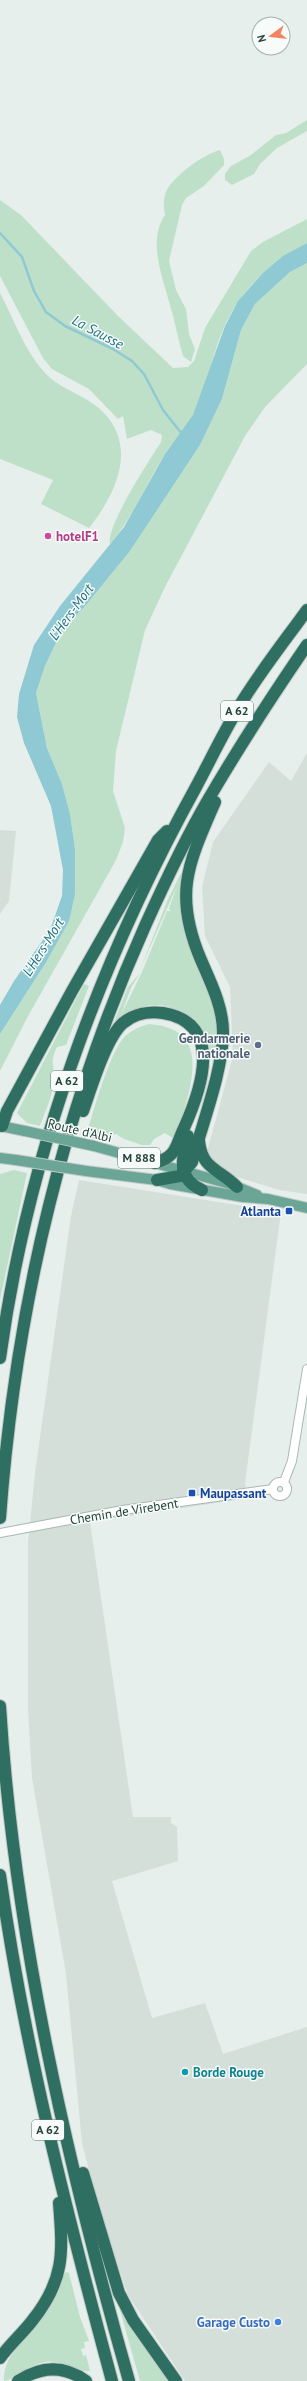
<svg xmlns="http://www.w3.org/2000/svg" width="307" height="2381" viewBox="0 0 307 2381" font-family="'PT Sans',sans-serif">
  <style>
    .built { fill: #d4dfda }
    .green { fill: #bfe0c8 }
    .water { fill: #8ec9d4 }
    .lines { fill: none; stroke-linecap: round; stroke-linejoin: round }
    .stream { stroke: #8ec9d4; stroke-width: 2.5 }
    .tertiary-casing { stroke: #a8b8b2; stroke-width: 10 }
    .primary-casing { stroke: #c2cac8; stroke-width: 12 }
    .motorway-casing { stroke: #c2cac8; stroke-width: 14 }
    .tertiary { stroke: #fff; stroke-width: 8 }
    .primary { stroke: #6aa596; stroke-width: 10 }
    .motorway { stroke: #2f6f62; stroke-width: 12 }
    .primary-bridge-casing { stroke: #c2cac8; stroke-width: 12; stroke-linecap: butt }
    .primary-bridge { stroke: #6aa596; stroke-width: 10 }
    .hotel-dot { fill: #d1479c; stroke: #f7fbf9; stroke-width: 1.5 }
    .service-dot { fill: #5c6f8a; stroke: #f7fbf9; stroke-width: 1.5 }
    .transit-dot { fill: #1a4fb4; stroke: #f7fbf9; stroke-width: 1.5 }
    .culture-dot { fill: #0f9aa8; stroke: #f7fbf9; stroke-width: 1.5 }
    .shop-dot { fill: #3f7fe0; stroke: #f7fbf9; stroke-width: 1.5 }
    .labels { text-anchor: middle; stroke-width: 3; stroke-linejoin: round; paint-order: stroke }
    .shield { fill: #f7fbf9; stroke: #637a73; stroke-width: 1 }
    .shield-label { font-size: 12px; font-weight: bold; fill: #24423a }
    .hotel-label { font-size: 13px; font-weight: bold; fill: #b23c85; stroke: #f7fbf9; text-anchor: start }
    .service-label { font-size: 13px; font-weight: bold; fill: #4e5e75; stroke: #f7fbf9; text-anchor: end }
    .street-label { font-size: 13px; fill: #24423a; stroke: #f7fbf9 }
    .transit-label { font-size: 13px; font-weight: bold; fill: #164399; stroke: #f7fbf9; text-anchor: end }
    .culture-label { font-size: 13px; font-weight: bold; fill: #0d838f; stroke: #f7fbf9; text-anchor: start }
    .shop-label { font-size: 13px; font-weight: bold; fill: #366cbe; stroke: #f7fbf9; text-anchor: end }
    .water-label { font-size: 14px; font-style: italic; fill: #1c6f80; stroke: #f7fbf9 }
  </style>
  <rect width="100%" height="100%" fill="#e6efeb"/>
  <g class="built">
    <polygon points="307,753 307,1194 279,1190 221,1172 204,1163 233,1056 230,987 205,936 202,887 213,842 269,762 291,781"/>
    <polygon points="0,830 16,831 9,901 0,914"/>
    <polygon points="79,1180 281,1212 245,1483 248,1498 90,1522 133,1817 171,1817 171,1823 177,1827 178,1861 112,1881 152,2018 205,2003 223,2054 307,2027 307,2381 185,2381 128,2295 98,2205 82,2143 66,1974 32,1778 28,1710 28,1543 35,1473 71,1216"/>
  </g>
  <g class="green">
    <polygon points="307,120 307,131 277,148 260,164 254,174 232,185 225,180 225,174 231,166 251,155 276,135 286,133"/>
    <path d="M220 150 224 159V165L204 186 186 198 182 205 169 261 176 290 186 309 189 334 195 349 191 362 183 356C178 339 175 322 170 305 163 278 147 241 165 215 163 206 163 196 168 188 177 174 204 154 220 150Z"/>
    <path d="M0 200 21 215 118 316 173 368 188 367 194 361 205 328 251 251 263 242 307 219V243C272 262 242 288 225 325 212 354 207 386 194 414 187 428 174 440 165 454 146 484 133 517 110 544 106 526 149 461 161 442L162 435 151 430 127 439 123 416 118 419 89 389 52 369 43 358 0 276Z"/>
    <polygon points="307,263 307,364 265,407 245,436 165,587 145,630 116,751 113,791 125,828 123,842 116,860 27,1018 0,1071 0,1034 45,964 75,894 75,849 70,814 62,784 47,748 36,693 45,666 62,630 86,605 130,551 200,445 222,399 241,330 255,304 290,272"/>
    <path d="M0 293C15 321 28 361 54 381 69 392 87 397 101 410 139 446 116 494 89 528L41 504 53 480 0 459Z"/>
    <path d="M181 873V901L216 1013 218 1039 212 1062C208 1024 175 994 136 1009 126 1013 120 1022 113 1025L128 987 140 973 131 988 121 1015 142 972 167 911H171L169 909 176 888 140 970 168 899Z"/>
    <path d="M84 984 89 986 66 1045 57 1047C49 1064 55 1066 54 1080 53 1095 45 1112 40 1126L27 1123 17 1113Z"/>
    <path d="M149 1024C217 1029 188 1093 177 1135L173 1138 165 1133 154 1139 150 1145H142L124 1139 116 1134 107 1136 105 1141 86 1136C93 1113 109 1053 125 1036 132 1030 140 1026 149 1024Z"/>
    <polygon points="14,1170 27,1173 0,1300 0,1174"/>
    <path d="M66 2272 69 2273 80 2317 89 2341 84 2342 85 2348 81 2349 83 2356 86 2355 90 2371C79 2373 62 2359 45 2362 30 2364 11 2381 4 2381 2 2352 37 2329 51 2306 56 2297 59 2279 66 2272Z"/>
    <polygon points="118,2303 170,2381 140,2381"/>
  </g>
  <polygon class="water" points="307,243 307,263 290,272 255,304 241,330 222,399 200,445 130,551 86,605 62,630 45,666 36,693 47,748 62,784 70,814 75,849 75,894 69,921 45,964 0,1034 0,1005 14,981 50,930 62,896 63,870 51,806 24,743 17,717 19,694 34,645 60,606 124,527 165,454 193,415 225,326 238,301 263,273 283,256"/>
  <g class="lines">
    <polyline class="stream" points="0,233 22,257 34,291 46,312 65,326 113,349 132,361 144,374 163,410 182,434"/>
    <g class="tertiary-casing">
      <g id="tertiary">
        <circle cx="280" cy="1489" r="7"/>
        <polyline points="284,1482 292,1461 307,1369"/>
        <polyline points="0,1533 123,1510 273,1489"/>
      </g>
    </g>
    <g class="primary-casing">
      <g id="primary">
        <polyline points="0,1126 25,1131"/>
        <polyline points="94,1146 230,1184 257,1195"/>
        <polyline points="0,1158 16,1160"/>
        <polyline points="86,1171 157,1180 170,1184 243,1197 268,1199 307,1208"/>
      </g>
    </g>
    <g class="motorway-casing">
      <g id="motorway">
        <path d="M83 1111C91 1088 106 1038 123 1023 134 1014 149 1011 163 1013 225 1023 201 1090 184 1128 175 1146 178 1156 155 1163"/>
        <polyline points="2,1126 7,1111 72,991 158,840 167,831"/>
        <path d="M188 1136C182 1159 176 1178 202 1190"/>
        <path d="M199 1141C202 1170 220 1169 237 1187"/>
        <path d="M157 1180 180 1176 192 1162C202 1124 223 1071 223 1032 223 1007 211 983 201 960 173 894 188 864 215 802"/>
        <path d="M0 1358C27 1158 99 963 196 787 212 757 227 725 245 697 264 667 286 639 307 610"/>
        <path d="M0 1518C15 1313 61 1114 145 926 164 884 184 841 208 800 239 747 272 696 307 645"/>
        <path d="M0 1706C14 1932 67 2163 129 2381"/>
        <path d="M0 1875C24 2046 67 2214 112 2381"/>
        <polyline points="83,2173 119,2293 133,2320 176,2381"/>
        <path d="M0 2358C9 2345 22 2334 32 2321 65 2280 63 2253 59 2203"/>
        <path d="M18 2381C41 2366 64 2365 86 2381"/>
      </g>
    </g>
    <use href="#tertiary" class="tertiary"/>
    <use href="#primary" class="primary"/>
    <use href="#motorway" class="motorway"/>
    <g class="primary-bridge-casing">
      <g id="primary-bridge">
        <polyline points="25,1131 94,1146"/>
        <polyline points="16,1160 86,1171"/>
      </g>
    </g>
    <use href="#primary-bridge" class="primary-bridge"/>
  </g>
  <circle class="hotel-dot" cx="48" cy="536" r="4"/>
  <circle class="service-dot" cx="258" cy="1045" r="4"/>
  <g class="transit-dot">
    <rect x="285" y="1207" width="8" height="8" rx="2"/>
    <rect x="188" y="1489" width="8" height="8" rx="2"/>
  </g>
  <circle class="culture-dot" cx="185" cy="2072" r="4"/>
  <circle class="shop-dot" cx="278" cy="2322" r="4"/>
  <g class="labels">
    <g class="shield">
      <rect x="221" y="701" width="32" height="20" rx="3"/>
      <rect x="51" y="1071" width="32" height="20" rx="3"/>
      <rect x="118" y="1148" width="42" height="20" rx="3"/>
      <rect x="32" y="2120" width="32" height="20" rx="3"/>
    </g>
    <g class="shield-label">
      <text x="237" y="715">A 62</text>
      <text x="67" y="1085">A 62</text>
      <text x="139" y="1162">M 888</text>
      <text x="48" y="2134">A 62</text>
    </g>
    <g class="hotel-label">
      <text x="56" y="541">hotelF1</text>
    </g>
    <g class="service-label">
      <text x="250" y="1043">Gendarmerie<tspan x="250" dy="15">nationale</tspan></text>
    </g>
    <g class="street-label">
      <text transform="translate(80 1130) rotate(13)" y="5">Route d'Albi</text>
      <text transform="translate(124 1511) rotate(-9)" y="5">Chemin de Virebent</text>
    </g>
    <g class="transit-label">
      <text x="281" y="1216">Atlanta</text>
      <text x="200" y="1498" text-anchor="start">Maupassant</text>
    </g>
    <g class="culture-label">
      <text x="193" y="2077">Borde Rouge</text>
    </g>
    <g class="shop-label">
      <text x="270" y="2327">Garage Custo</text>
    </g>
    <g class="water-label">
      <text transform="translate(98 332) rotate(28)" y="5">La Sausse</text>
      <text transform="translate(71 612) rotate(-54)" y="5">L'Hers-Mort</text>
      <text transform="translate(43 947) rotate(-58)" y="5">L'Hers-Mort</text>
    </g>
  </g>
  <g transform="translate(271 36) rotate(255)"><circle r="19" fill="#f7fbf9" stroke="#a3b1ad"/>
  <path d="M0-3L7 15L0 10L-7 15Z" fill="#f4845f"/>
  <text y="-6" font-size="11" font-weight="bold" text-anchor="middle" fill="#24423a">N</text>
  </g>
</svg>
